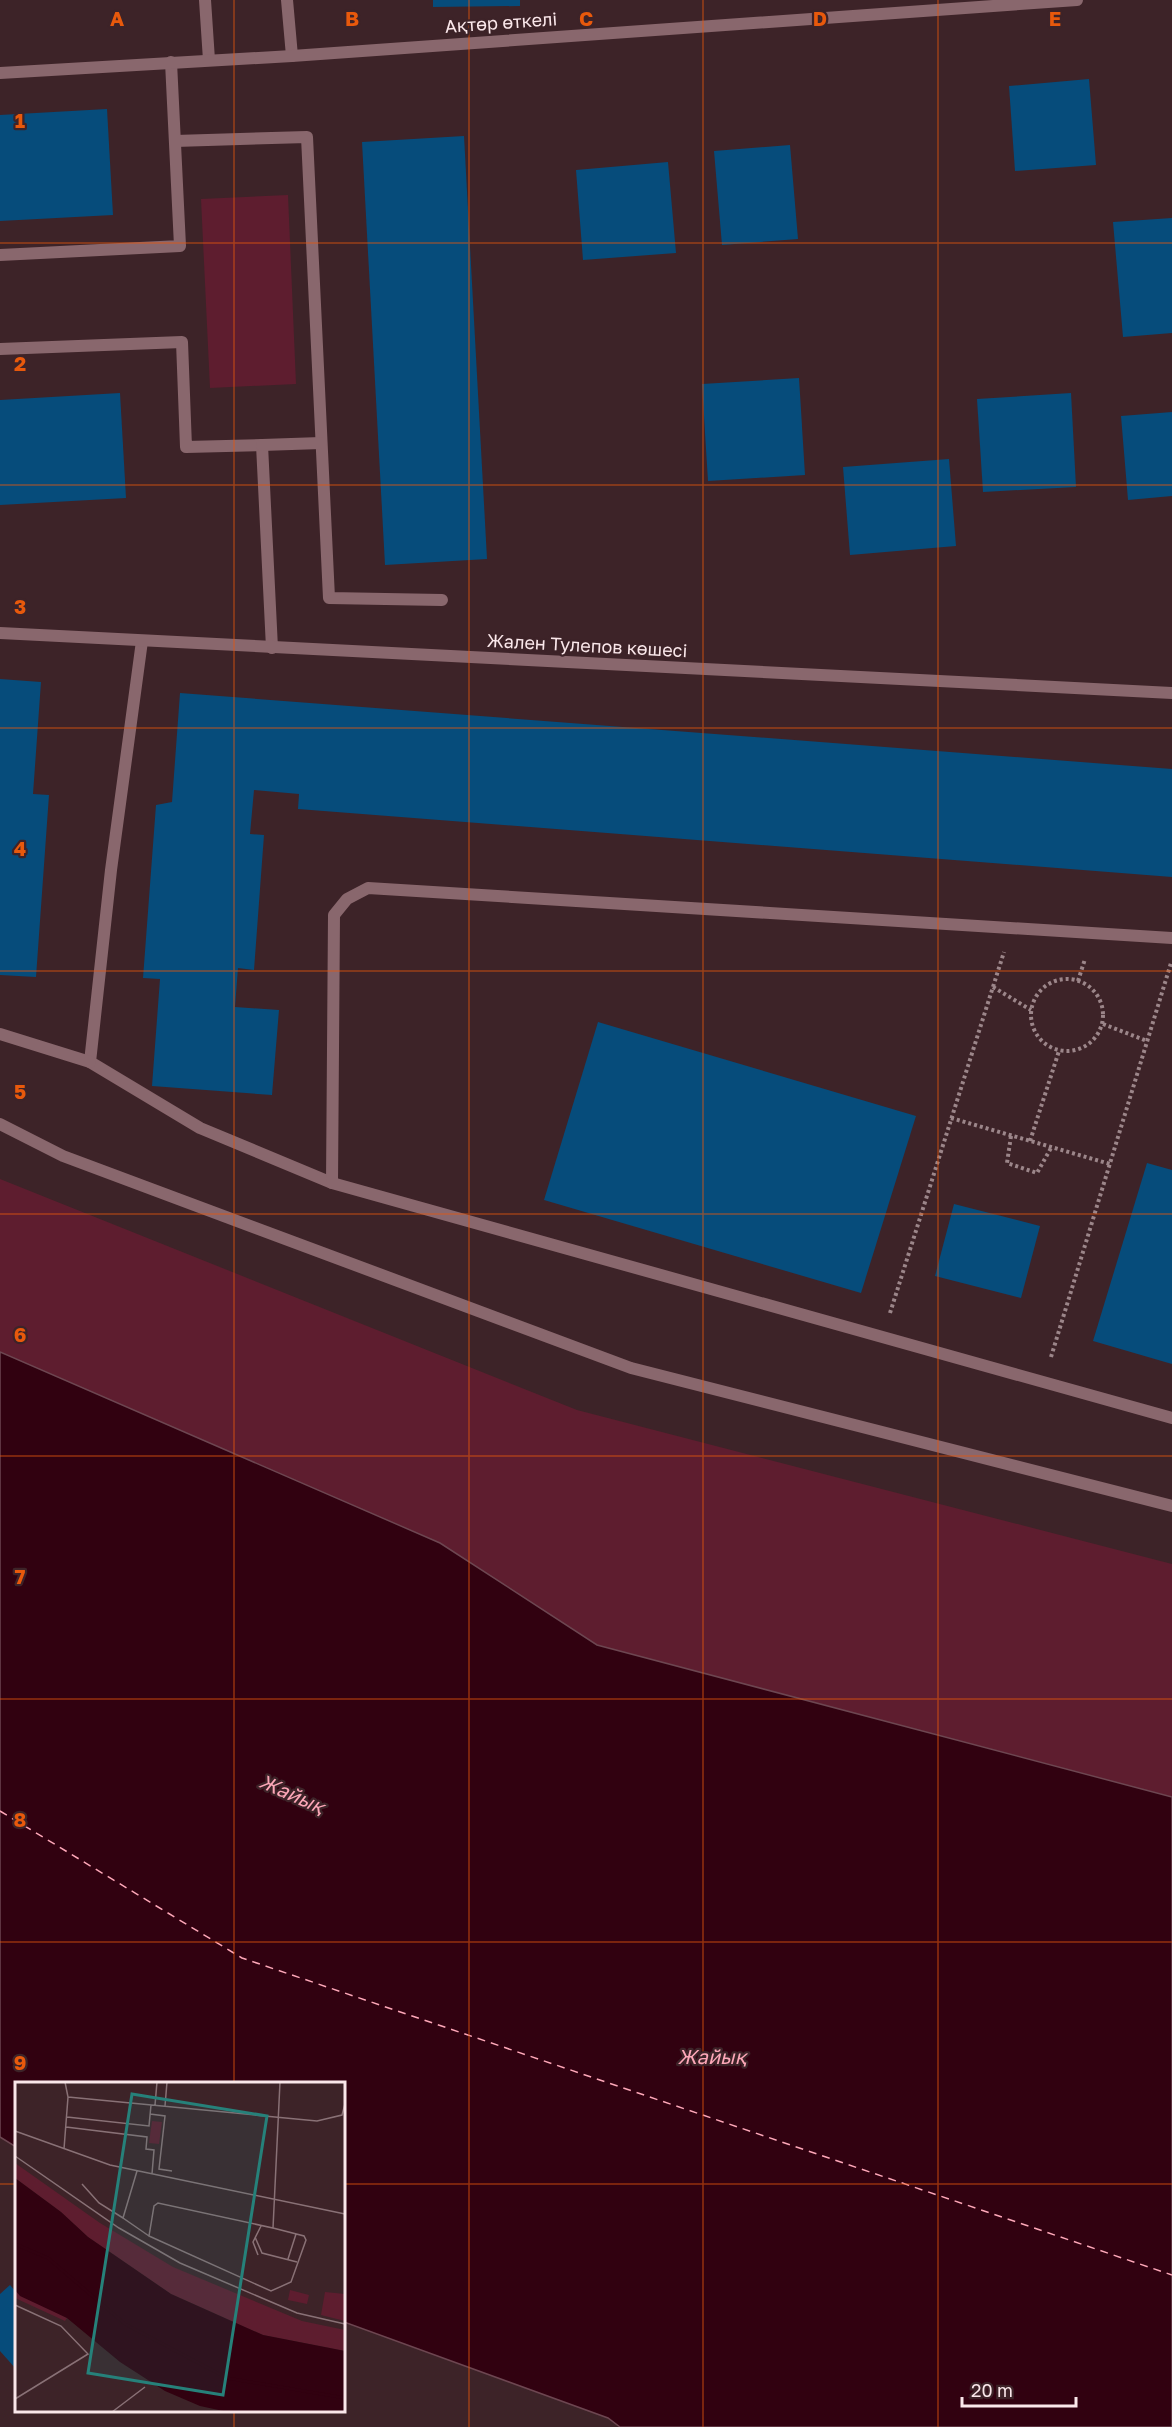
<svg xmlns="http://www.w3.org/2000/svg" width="1172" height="2427" viewBox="0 0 1172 2427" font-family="'Golos Text',sans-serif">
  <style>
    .green { fill: #5e1d2f }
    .water { fill: #310110; stroke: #6d4651; stroke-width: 1.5 }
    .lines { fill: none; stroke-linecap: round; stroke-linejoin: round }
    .ferry { stroke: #fda7b8; stroke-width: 1.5; stroke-dasharray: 8 6; stroke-linecap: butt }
    .building { fill: #064c7b }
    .path { stroke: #9c868a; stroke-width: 4; stroke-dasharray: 3 3; stroke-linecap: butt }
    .lane { stroke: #89676d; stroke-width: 12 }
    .street { stroke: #89676d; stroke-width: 12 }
    .grid { fill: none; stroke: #e8590c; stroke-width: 1.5; stroke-opacity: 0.55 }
    .labels { text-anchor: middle; stroke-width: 4.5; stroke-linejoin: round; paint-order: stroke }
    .street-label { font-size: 18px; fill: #fae7ea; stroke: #3d2328 }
    .water-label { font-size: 20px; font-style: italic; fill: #fda7b8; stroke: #3d2328 }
    .inset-river { fill: none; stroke: #310110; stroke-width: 3 }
    .inset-road { fill: none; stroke: #897176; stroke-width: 1.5 }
    .view { fill: #26817a; fill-opacity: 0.15; stroke: #26817a; stroke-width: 3 }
    .inset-edge { fill: none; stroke: #fae7ea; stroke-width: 3 }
    .grid-label { font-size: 20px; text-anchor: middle; font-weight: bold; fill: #e8590c; stroke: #3d2328; stroke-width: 4.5; stroke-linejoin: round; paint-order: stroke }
  </style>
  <rect width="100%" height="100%" fill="#3d2328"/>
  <g class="green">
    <polygon points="288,195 296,384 210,388 201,199"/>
    <polygon points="0,1179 577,1410 1172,1564 1172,1797 597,1645 440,1543 0,1352"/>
  </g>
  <polygon class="water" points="0,1352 440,1543 597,1645 1172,1797 1172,2427 620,2427 608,2418 344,2322 344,2084 16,2084 16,2147 0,2137"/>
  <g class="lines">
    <polyline class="ferry" points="0,1811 242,1958 1172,2275"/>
  </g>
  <g class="building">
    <polygon points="433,0 520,0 520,6 433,7"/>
    <polygon points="1089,79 1096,165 1015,171 1009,86"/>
    <polygon points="107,109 113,215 0,221 0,115"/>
    <polygon points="464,136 487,559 385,565 362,142"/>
    <polygon points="790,145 798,239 722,245 714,151"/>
    <polygon points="668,162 676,253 583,260 576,170"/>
    <polygon points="1172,218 1172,333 1123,337 1113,222"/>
    <polygon points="799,378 805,475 708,481 702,384"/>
    <polygon points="120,393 126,498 0,505 0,400"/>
    <polygon points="1071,393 1076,487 983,492 977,399"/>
    <polygon points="1172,412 1172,496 1128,500 1121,416"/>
    <polygon points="949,459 956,546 850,555 843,467"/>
    <polygon points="0,679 41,682 33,794 49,795 36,977 0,975"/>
    <polygon points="180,693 1172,769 1172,877 298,809 299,794 254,790 250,834 264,835 254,970 238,968 235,1007 279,1010 272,1095 152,1086 160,979 143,978 156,805 172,802"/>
    <polygon points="598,1022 916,1116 861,1293 544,1200"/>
    <polygon points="1147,1163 1172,1170 1172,1364 1093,1341"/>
    <polygon points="954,1204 1040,1226 1021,1298 935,1276"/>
    <polygon points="10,2285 16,2292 16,2369 0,2351 0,2294"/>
  </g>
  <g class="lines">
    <g class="path">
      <circle cx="1067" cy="1015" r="36"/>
      <polyline points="1078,981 1085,959"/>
      <polyline points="993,987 1031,1010"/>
      <polyline points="1103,1024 1147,1041"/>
      <polyline points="951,1118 1110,1164"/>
      <polyline points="1011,1136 1007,1163 1037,1173 1051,1148"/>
      <polyline points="1030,1141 1059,1051"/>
      <polyline points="890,1313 1004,952"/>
      <polyline points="1051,1357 1171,963"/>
    </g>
    <g class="lane">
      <polyline points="205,0 209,60"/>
      <polyline points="287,0 292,56"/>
      <polyline points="175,141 307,137 329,598 442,600"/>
      <polyline points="0,255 180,246 171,62"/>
      <polyline points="0,349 182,342 186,447 262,445 272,648"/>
      <polyline points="262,445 321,443"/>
      <polyline points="142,641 111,870 90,1062 200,1128 332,1183"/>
      <polyline points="1172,938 368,888 347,899 334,915 332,1183 1172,1418"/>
      <polyline points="0,1034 90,1062"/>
    </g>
    <g class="street">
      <polyline points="0,73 292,56 1077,0"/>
      <polyline points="0,633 1172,693"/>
      <polyline points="0,1124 63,1156 631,1368 1172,1506"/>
    </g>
  </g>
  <path class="grid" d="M234 0V2084M469 0V2427M703 0V2427M938 0V2427M0 243H1172M0 485H1172M0 728H1172M0 971H1172M0 1214H1172M0 1456H1172M0 1699H1172M0 1942H1172M0 2184H16M344 2184H1172M234 2410V2427"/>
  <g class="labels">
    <g class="street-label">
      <text transform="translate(501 23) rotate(-4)" y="6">Ақтөр өткелі</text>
      <text transform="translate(587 646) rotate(3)" y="6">Жален Тулепов көшесі</text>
    </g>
    <g class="water-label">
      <text transform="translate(292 1794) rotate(24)" y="7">Жайық</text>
      <text x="712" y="2064">Жайық</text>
    </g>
  </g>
  <g transform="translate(15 2082)">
    <rect width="330" height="330" fill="#3d2328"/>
    <path d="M137 39 147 40 144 62 134 61ZM0 81 85 141 158 185 287 239 330 248V269L248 253 156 212 73 155 46 130 0 96ZM0 208 52 236 50 239 0 216ZM275 208 294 213 292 222 273 218ZM310 210 330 212V239L306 233Z" fill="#5e1d2f"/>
    <path d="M0 96 46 130 73 155 156 212 248 253 330 269V330H213L185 324 150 309 105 280 52 236 5 214 0 208Z" fill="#310110"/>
    <path class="inset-river" d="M0 162 33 176 110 242 212 296 330 316"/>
    <path class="inset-road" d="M53 15 302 39 327 33 330 22M140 23 142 0M150 24 152 0M135 32 150 34 144 87 157 89M52 35 134 44 136 23M51 45 132 55 131 67 139 68 137 92M0 49 95 83 330 132M49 67 53 15 50 0M0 74 104 146 165 181 282 231 330 242M122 89 108 136 134 154M67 102 84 121 108 136M258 146 289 154 291 158 276 200 256 209 134 154 139 124 143 121 258 146 265 0M240 155 247 171 282 180M243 173 238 160 246 144M273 177 281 152M0 223 46 244 73 272 0 317M97 330 130 305"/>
    <path class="view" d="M117 12 252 34 208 313 73 291Z"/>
    <rect width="330" height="330" class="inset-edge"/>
  </g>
  <g class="grid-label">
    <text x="117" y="26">A</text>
    <text x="352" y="26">B</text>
    <text x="586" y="26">C</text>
    <text x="820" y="26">D</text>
    <text x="1055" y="26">E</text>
    <text x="20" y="128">1</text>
    <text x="20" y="371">2</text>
    <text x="20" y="614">3</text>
    <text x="20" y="856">4</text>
    <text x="20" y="1099">5</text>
    <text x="20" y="1342">6</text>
    <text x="20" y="1584">7</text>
    <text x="20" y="1827">8</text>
    <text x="20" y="2070">9</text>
  </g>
  <path d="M962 2397v9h114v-9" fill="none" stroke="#fae7ea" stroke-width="3"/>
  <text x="971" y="2397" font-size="18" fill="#fae7ea" stroke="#3d2328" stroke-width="4.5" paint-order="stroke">20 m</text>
</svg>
